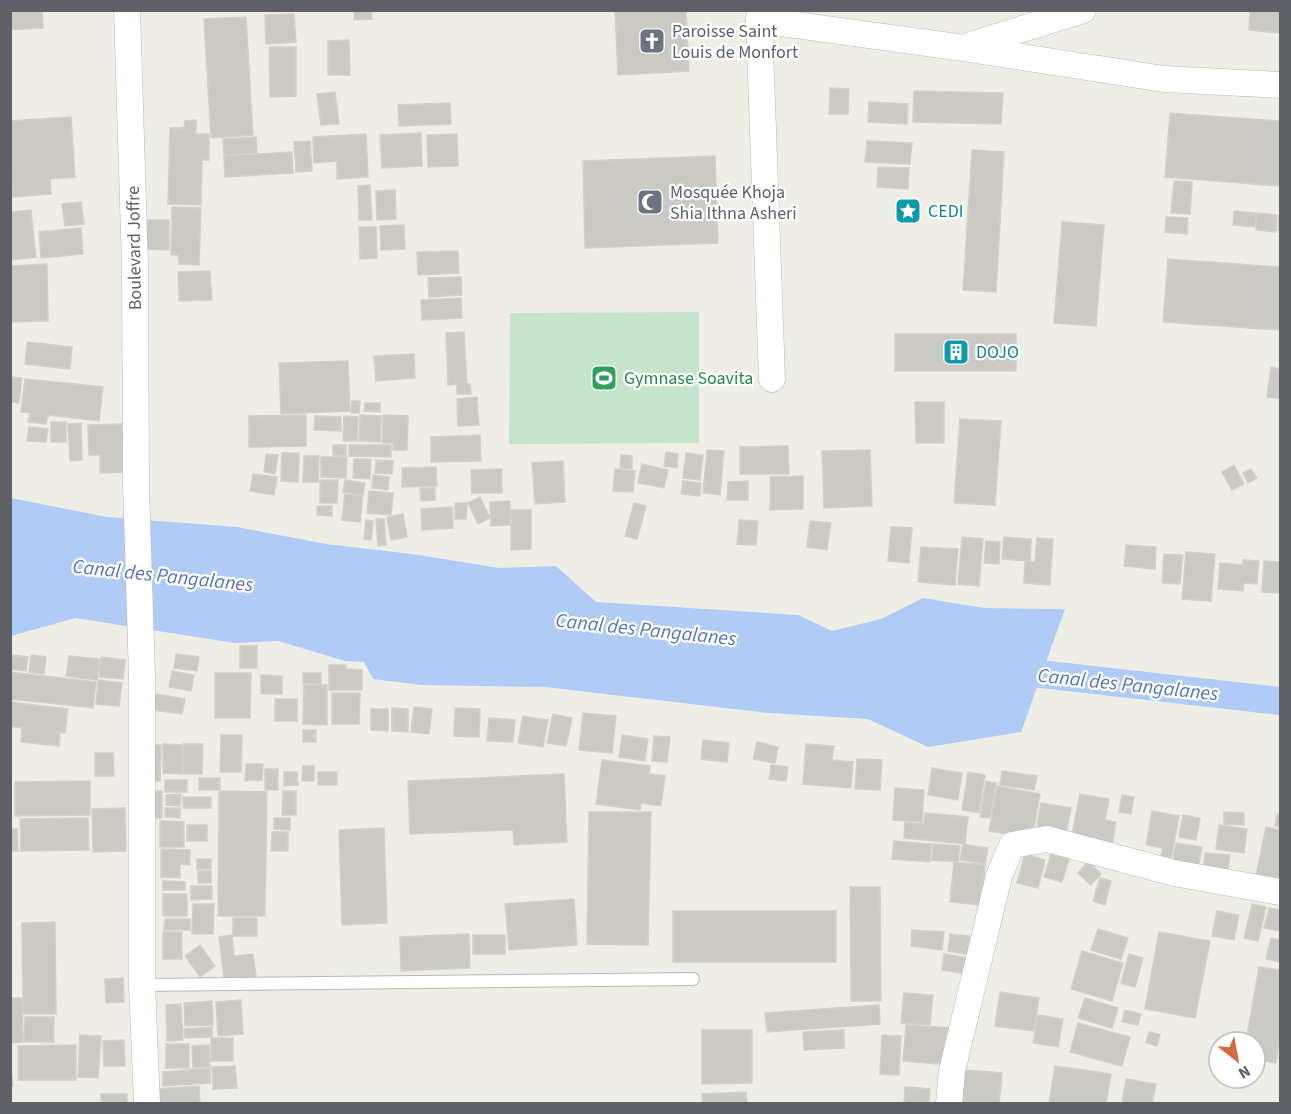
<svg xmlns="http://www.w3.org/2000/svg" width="1291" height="1114" viewBox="0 0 1291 1114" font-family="'Source Sans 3',sans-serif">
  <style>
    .green { fill: #c6e3cc }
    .water { fill: #b0cbf5 }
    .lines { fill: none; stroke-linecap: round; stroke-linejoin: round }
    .canal { stroke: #b0cbf5; stroke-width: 28 }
    .building { fill: #cac9c3; stroke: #d3d1c6; stroke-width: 1.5 }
    .service-casing { stroke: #b7b7bc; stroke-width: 14 }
    .minor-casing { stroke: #b7b7bc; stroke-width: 27 }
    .service { stroke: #fff; stroke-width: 12 }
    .minor { stroke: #fff; stroke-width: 26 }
    .labels { text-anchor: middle; stroke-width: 4.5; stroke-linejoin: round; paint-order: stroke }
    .worship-label { font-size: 18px; fill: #5b616d; stroke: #fff; text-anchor: start }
    .culture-label { font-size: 18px; fill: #0d838f; stroke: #fff; text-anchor: start }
    .street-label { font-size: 18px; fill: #5e6065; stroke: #fff }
    .leisure-label { font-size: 18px; fill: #27864d; stroke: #fff; text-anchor: start }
    .water-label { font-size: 20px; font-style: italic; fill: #5573b6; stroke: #fff }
  </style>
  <rect width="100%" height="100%" fill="#eeeee7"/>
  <polygon class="green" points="699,312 699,443 509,444 510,313"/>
  <polygon class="water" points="11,498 107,517 237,527 326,544 412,554 499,568 556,566 596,602 798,615 832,631 881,619 923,598 984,608 1065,609 1021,732 928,747 868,719 769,713 545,687 422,685 373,679 364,662 345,661 278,641 235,643 75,618 11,636"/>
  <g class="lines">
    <polyline class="canal" points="1005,670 1280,701"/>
  </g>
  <g class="building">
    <polygon points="10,10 42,10 43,28 10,30"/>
    <polygon points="354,10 371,10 372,19 354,20"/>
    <polygon points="615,10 686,10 689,71 618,75"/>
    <polygon points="1250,10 1280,10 1280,33 1249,30"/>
    <polygon points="294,14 296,42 266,44 265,15"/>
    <polygon points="246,17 253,135 211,138 204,19"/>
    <polygon points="349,40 350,75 328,75 328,41"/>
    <polygon points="269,47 296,47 296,96 270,97"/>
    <polygon points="830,88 849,89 848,114 829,114"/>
    <polygon points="914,91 1003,93 1001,124 913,122"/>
    <polygon points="335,92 339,124 321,125 317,94"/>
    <polygon points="869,102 908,104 907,124 868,122"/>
    <polygon points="450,103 451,124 399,126 398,105"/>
    <polygon points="1170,113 1280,121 1280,186 1165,177"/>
    <polygon points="71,117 75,177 50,179 51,194 12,197 10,121"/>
    <polygon points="196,120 196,134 209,134 209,160 202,160 201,205 168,204 170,128 184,128 185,121"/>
    <polygon points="421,133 422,166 382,168 380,135"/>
    <polygon points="366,134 368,177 337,179 337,161 314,163 313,137"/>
    <polygon points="457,134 458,166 428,167 427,135"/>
    <polygon points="256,137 257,153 224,155 223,139"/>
    <polygon points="310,141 312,171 296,172 294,142"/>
    <polygon points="867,141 912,143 910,164 865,162"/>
    <polygon points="972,150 1004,152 996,292 963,290"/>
    <polygon points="292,152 293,173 225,177 224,156"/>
    <polygon points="715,156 718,243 585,248 583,161"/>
    <polygon points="878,167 909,168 908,189 877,187"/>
    <polygon points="1174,181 1192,182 1190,214 1171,213"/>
    <polygon points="370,185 372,220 359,220 358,186"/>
    <polygon points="395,190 396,219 377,220 376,191"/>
    <polygon points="81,202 84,224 65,226 62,204"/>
    <polygon points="172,207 201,208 199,265 179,264 178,255 171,255"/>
    <polygon points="31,210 36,257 10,260 10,212"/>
    <polygon points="1234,211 1256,213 1255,227 1233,225"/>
    <polygon points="1257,213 1277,215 1276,232 1256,230"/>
    <polygon points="1279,216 1280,216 1280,231 1278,230"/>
    <polygon points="1166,217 1188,218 1187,234 1165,232"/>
    <polygon points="140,220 169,220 169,250 139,249"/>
    <polygon points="1062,222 1104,225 1096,326 1054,323"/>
    <polygon points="404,225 405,249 381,250 380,226"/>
    <polygon points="359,227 376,227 377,258 360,259"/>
    <polygon points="81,228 83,254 41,258 39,232"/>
    <polygon points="458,251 459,273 418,275 417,252"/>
    <polygon points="1168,259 1280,267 1280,330 1163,322"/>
    <polygon points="47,264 48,321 10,322 10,266"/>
    <polygon points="210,271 212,300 179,301 178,272"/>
    <polygon points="461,277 462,295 429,297 428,278"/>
    <polygon points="461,298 462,318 422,320 421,300"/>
    <polygon points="464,332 467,384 470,384 471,394 457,394 457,384 448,385 446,333"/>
    <rect x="895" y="334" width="121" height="37"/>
    <polygon points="27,342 72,347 70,369 25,364"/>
    <polygon points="414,354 415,378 376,381 374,356"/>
    <polygon points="348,361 350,411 281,414 279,363"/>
    <polygon points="1271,367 1280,369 1280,399 1267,397"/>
    <polygon points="10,377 22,378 19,403 10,402"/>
    <polygon points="25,379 103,387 99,421 48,415 46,424 28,422 30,413 21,412"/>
    <polygon points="477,397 479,425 458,426 457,399"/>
    <polygon points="352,401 360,401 359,413 351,413"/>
    <polygon points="915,402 944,402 944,443 916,443"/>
    <polygon points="365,403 380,403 380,412 364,411"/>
    <polygon points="306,415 306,446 249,447 249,416"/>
    <polygon points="360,415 381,416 380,442 359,441"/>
    <polygon points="383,415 408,416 407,450 393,450 393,443 382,443"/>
    <polygon points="315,416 341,417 341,431 314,430"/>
    <polygon points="344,416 358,417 357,441 343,441"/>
    <polygon points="960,419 1001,421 995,505 954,503"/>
    <rect x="51" y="422" width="15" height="20"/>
    <polygon points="81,423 82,460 70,461 68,424"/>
    <polygon points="123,424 124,472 100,473 100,455 89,455 88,425"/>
    <polygon points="29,427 48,429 46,442 27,441"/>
    <polygon points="480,435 481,461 431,462 431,437"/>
    <polygon points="333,445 346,445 346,456 333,455"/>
    <polygon points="349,445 391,445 391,457 349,456"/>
    <polygon points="788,446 789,474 740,474 740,447"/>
    <polygon points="707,450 724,451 720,495 703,493"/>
    <polygon points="870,450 872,506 824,508 822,451"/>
    <polygon points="666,452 678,454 677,468 664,466"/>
    <polygon points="282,453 299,453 298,482 281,481"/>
    <polygon points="686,453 703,455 700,480 683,478"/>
    <polygon points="266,454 278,455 275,474 264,472"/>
    <polygon points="621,455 632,456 632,469 620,468"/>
    <polygon points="304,456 319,456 318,482 303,482"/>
    <polygon points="321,457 347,457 346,478 321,477"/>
    <polygon points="354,459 371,459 370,479 353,478"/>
    <polygon points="376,460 393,461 392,474 375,473"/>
    <polygon points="563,461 565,502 535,504 532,463"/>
    <polygon points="642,464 668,470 664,488 638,483"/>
    <polygon points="1234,465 1244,484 1232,490 1222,472"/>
    <polygon points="436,467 437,486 402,487 402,468"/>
    <polygon points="502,469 502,493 472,493 471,470"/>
    <polygon points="615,469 635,471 633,492 613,491"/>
    <polygon points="1251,469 1257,478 1248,483 1243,473"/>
    <polygon points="253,474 277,477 274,495 250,491"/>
    <polygon points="373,475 389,477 388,490 372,488"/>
    <polygon points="803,476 803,509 770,510 770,477"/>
    <polygon points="320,480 338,480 337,503 320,503"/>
    <polygon points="345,480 365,483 363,495 343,492"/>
    <polygon points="683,481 701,483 700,496 681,494"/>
    <polygon points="748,481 748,500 727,500 728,482"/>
    <polygon points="420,488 435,488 435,500 421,501"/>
    <polygon points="369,491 393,493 391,515 367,513"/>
    <polygon points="345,494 363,496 360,522 342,520"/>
    <polygon points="480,497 490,518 478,524 468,503"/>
    <polygon points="510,501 510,525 491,526 490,502"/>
    <polygon points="455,503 467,503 466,519 455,519"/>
    <polygon points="634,503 646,506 637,539 625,536"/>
    <polygon points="317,506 332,506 332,516 317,515"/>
    <polygon points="452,507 453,528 422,530 421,509"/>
    <polygon points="511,510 531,510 531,549 511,550"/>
    <polygon points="403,514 407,537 391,540 387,517"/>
    <polygon points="376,519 384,519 386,545 378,546"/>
    <polygon points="366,520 373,521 371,540 364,539"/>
    <polygon points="739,520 758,521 756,545 737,544"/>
    <polygon points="810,521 831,523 827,550 807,547"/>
    <polygon points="891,527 912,528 909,563 888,561"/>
    <polygon points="962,537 983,539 979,586 958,584"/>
    <polygon points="1004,537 1031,539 1030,561 1002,559"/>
    <polygon points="1037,538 1053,539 1050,585 1024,583 1025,561 1035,562"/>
    <polygon points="986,541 1000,542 999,564 984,563"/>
    <polygon points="1126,545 1156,547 1155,569 1124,566"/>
    <polygon points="921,547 958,549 955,585 918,582"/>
    <polygon points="1186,552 1215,554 1211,601 1182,599"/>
    <polygon points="1164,554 1183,555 1180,584 1162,583"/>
    <polygon points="1243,560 1259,561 1257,584 1244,583 1243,591 1218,589 1220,563 1243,565"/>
    <polygon points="1264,561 1280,562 1280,593 1262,592"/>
    <rect x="240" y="646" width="17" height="22"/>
    <polygon points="176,654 199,657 197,671 174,668"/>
    <polygon points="10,655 28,657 26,671 10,669"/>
    <polygon points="31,655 46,657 44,674 29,672"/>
    <polygon points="69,656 100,659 97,680 66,676"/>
    <polygon points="101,657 125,660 123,679 99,677"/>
    <polygon points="329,665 346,665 346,669 362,670 362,690 329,690"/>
    <polygon points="172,671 194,675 191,691 169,687"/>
    <polygon points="10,672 96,682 93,708 10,699"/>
    <polygon points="215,673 251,673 250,718 215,718"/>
    <rect x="303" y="673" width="18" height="11"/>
    <polygon points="261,675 282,676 282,694 261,694"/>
    <polygon points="98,680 122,683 119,706 96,704"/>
    <polygon points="304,685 327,685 327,725 303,724"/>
    <polygon points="332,693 360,693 359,724 332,724"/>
    <polygon points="156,694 185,699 182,714 154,710"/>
    <rect x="275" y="699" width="22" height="22"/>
    <polygon points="10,702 68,709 65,733 60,732 59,746 21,742 22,728 10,726"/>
    <polygon points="414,707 432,709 429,734 411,732"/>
    <polygon points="392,708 408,709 408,732 392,731"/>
    <polygon points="455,708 480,709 479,737 454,736"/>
    <polygon points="371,709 388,709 388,731 371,730"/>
    <polygon points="583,713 616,716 612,753 579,750"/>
    <polygon points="553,714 572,718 566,746 547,743"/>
    <polygon points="523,716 548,720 543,747 518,743"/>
    <polygon points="489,718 515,720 513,742 487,741"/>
    <rect x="303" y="730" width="13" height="12"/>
    <polygon points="221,735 242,735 241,772 220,772"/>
    <polygon points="622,735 648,739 645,761 619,757"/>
    <polygon points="654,736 670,737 667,762 652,761"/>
    <polygon points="703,740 729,743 727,762 701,759"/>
    <polygon points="757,742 778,747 775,763 753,759"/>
    <polygon points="163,744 182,745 182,774 163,773"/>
    <polygon points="183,744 203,744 202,774 183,774"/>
    <polygon points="806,744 834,746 832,760 853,762 851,788 803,784"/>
    <polygon points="154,745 161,745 160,781 153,781"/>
    <polygon points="95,753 113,753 114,776 95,776"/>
    <polygon points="857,759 882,760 880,790 855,789"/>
    <polygon points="602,760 650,766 649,774 665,776 661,806 641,803 640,810 596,804"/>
    <polygon points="246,764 263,764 262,780 245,781"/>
    <polygon points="771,765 788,767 786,781 769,779"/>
    <polygon points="303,766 314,766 314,781 302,781"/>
    <polygon points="932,768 962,773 958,800 928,795"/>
    <rect x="265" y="769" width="13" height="21"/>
    <polygon points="1002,771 1037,776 1034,790 1000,785"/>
    <polygon points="284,772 297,772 298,785 284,786"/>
    <rect x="318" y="772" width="19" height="13"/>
    <polygon points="968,772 985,775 979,813 962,810"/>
    <polygon points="564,774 567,842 514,845 513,830 410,834 408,781"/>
    <rect x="199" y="778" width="21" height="12"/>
    <rect x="165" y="780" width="22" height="12"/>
    <polygon points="90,781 90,815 15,816 15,782"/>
    <polygon points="986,781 996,783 990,818 980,817"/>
    <polygon points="997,786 1040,794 1032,838 989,831"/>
    <polygon points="895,788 924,790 922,822 893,820"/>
    <rect x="154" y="791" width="8" height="27"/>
    <polygon points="219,791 267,792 265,916 218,916"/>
    <polygon points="283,791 296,791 296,815 282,815"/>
    <polygon points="181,794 180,806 166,805 166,795"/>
    <polygon points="1080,794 1109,799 1105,820 1116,822 1112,846 1071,839"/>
    <polygon points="1122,795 1134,797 1131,814 1119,812"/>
    <rect x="183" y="797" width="28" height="11"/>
    <polygon points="1041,803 1071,808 1066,836 1036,831"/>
    <polygon points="125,808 126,851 93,852 92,809"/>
    <polygon points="165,808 180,808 180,818 165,817"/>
    <polygon points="1152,811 1179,816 1171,859 1161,857 1163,848 1146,845"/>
    <polygon points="589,812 651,812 648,945 587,944"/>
    <polygon points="1224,812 1244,813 1244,825 1224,824"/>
    <polygon points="925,813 968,817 965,844 904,838 905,822 924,824"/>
    <polygon points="1277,814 1280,815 1280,827 1275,826"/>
    <polygon points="1183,815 1200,818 1196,840 1179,837"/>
    <polygon points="88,818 89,850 21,851 20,819"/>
    <polygon points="274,818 290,818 290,830 274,829"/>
    <polygon points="160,821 184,822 184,847 160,847"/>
    <rect x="187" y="825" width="20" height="16"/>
    <polygon points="1219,825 1247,829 1244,853 1216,849"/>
    <polygon points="1266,827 1280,830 1280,886 1255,881"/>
    <polygon points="384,828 387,923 342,925 339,830"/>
    <polygon points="10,829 17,829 18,851 10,851"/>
    <polygon points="272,832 288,832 288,851 271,851"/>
    <polygon points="894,841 931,844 930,862 892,859"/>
    <polygon points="1176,843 1202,847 1198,869 1172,864"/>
    <polygon points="933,844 960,846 958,862 932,860"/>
    <polygon points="963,844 988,848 985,864 960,860"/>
    <polygon points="161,849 190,850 190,865 180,864 180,878 161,877"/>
    <polygon points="1205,853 1230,855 1227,877 1203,875"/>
    <polygon points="1025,854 1045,860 1038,888 1017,883"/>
    <polygon points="1051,854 1069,859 1062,882 1044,877"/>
    <rect x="197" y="859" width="14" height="10"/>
    <polygon points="1088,861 1101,874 1091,885 1078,873"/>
    <polygon points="954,862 985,865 981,905 950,902"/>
    <rect x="198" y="871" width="13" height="12"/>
    <polygon points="1100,878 1111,881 1105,905 1093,901"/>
    <polygon points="163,881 185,882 185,890 163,890"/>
    <polygon points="191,886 212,886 212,899 191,900"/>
    <polygon points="850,887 880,887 881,1001 851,1001"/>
    <rect x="163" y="894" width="24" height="22"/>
    <polygon points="574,899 577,945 509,950 505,904"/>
    <polygon points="193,904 214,904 213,934 192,934"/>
    <polygon points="1252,904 1266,907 1258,941 1244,938"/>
    <polygon points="1269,908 1280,910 1280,931 1264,928"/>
    <rect x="673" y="911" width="163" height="51"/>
    <polygon points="1217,911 1239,915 1234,940 1212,936"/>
    <rect x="233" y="918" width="24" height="18"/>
    <polygon points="165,919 190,919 190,930 164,930"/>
    <polygon points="55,922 56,1014 23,1014 22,923"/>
    <polygon points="1098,929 1128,938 1121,959 1091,950"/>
    <polygon points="912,930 944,932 942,950 911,946"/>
    <rect x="163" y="932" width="19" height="27"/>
    <polygon points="1159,932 1210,941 1195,1018 1145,1009"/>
    <polygon points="469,934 470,968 401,971 400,937"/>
    <polygon points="950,934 975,937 973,955 948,951"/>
    <polygon points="232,935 234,956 253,954 256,976 224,979 219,937"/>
    <rect x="473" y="935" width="32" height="19"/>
    <polygon points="1271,938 1280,940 1280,962 1266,959"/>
    <polygon points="200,945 215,966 200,977 185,956"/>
    <polygon points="1082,951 1123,963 1112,1001 1071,989"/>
    <polygon points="944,954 968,958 965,974 942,970"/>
    <polygon points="1129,954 1143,958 1135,987 1121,983"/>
    <polygon points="1259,967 1280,970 1280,1036 1276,1063 1255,1059 1255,1042 1246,1042"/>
    <polygon points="123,978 124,1002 106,1003 105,979"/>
    <polygon points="1000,992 1039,998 1034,1031 995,1026"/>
    <polygon points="904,993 933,995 930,1025 901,1023"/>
    <polygon points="10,998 22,998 23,1042 10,1043"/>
    <polygon points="1085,998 1118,1008 1112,1028 1078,1018"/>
    <polygon points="241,1000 243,1034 218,1036 216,1002"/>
    <polygon points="212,1001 213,1025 185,1026 184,1003"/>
    <polygon points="181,1004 183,1040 167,1041 166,1005"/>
    <polygon points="879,1005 880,1024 767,1032 765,1013"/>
    <polygon points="1125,1010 1141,1014 1138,1025 1122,1022"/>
    <polygon points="1038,1015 1063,1019 1058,1047 1033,1043"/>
    <polygon points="25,1017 54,1017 54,1042 24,1042"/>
    <polygon points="1078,1023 1130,1037 1122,1066 1070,1052"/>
    <polygon points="906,1025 952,1028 950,1065 903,1061"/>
    <polygon points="212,1027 212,1037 185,1038 184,1029"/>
    <polygon points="702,1030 752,1030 752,1083 702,1084"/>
    <polygon points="844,1030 844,1048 804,1050 803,1032"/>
    <polygon points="1149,1032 1160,1034 1157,1046 1146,1043"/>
    <polygon points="80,1035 101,1036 98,1078 78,1077"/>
    <polygon points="882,1035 901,1036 899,1075 880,1074"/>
    <rect x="211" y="1038" width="22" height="23"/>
    <polygon points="124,1040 125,1066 104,1066 103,1041"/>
    <rect x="166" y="1044" width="23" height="24"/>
    <polygon points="76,1045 76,1080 18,1080 18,1046"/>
    <polygon points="209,1045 210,1067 193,1068 192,1046"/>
    <polygon points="10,1061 13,1086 10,1086"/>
    <polygon points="235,1066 237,1088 213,1089 212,1067"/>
    <polygon points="1055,1066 1111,1074 1106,1104 1049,1104"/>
    <polygon points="210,1068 210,1083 163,1086 163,1072"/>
    <polygon points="964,1070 1002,1073 999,1104 961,1104"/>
    <polygon points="1126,1079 1156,1084 1152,1104 1122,1103"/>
    <polygon points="199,1086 200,1104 156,1104 155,1089"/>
    <polygon points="905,1087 930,1089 929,1104 904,1104"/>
    <polygon points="746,1092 747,1104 703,1104 702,1094"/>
    <rect x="101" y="1094" width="26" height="10"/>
  </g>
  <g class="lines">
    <g class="service-casing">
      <polyline id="service" points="142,985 693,979"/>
    </g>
    <g class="minor-casing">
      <g id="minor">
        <polyline points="127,10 135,266 136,485 142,676 142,985 147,1104"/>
        <polyline points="761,10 759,20 772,379"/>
        <polyline points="759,20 964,48 1164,79 1280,85"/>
        <polyline points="971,45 1083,10"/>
        <polyline points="949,1104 952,1071 999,876 1012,845 1047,839 1174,873 1280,892"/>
      </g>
    </g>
    <use href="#service" class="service"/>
    <use href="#minor" class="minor"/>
  </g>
  <defs>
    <g id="church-square" transform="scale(1.35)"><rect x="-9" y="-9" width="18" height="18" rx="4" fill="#6b7280" stroke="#fff"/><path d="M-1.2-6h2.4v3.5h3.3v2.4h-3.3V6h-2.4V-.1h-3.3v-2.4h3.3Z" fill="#fff"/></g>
    <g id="mosque-square" transform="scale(1.35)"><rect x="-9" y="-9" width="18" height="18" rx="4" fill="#6b7280" stroke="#fff"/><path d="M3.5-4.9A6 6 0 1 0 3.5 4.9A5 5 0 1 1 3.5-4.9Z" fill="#fff"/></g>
    <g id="sight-square" transform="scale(1.35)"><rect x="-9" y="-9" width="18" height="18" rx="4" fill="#0f9aa8" stroke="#fff"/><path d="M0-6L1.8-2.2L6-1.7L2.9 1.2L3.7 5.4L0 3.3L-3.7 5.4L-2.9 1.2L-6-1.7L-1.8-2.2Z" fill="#fff"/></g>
    <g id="building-square" transform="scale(1.35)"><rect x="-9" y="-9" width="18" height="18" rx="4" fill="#0f9aa8" stroke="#fff"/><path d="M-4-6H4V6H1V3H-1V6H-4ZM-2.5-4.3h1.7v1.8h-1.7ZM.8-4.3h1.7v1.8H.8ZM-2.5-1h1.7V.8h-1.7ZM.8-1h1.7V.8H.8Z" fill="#fff"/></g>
    <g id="stadium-square" transform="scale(1.35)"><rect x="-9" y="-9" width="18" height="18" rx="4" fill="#2e9e5b" stroke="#fff"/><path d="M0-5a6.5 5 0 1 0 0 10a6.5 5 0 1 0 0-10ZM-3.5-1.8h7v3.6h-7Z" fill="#fff"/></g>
  </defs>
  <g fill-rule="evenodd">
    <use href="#church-square" x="652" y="41"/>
    <use href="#mosque-square" x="650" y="202"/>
    <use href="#sight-square" x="908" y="211"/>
    <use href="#building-square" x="956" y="352"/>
    <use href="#stadium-square" x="604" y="378"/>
  </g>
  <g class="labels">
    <g class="worship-label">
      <text x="672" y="37">Paroisse Saint<tspan x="672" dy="21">Louis de Monfort</tspan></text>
      <text x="670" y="198">Mosquée Khoja<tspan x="670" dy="21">Shia Ithna Asheri</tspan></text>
    </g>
    <g class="culture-label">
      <text x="928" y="217">CEDI</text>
      <text x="976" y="358">DOJO</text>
    </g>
    <g class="street-label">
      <text transform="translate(134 248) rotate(-91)" y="6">Boulevard Joffre</text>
    </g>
    <g class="leisure-label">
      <text x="624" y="384">Gymnase Soavita</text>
    </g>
    <g class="water-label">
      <text transform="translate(163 575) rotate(6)" y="7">Canal des Pangalanes</text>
      <text transform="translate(646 629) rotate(6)" y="7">Canal des Pangalanes</text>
      <text transform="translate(1128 684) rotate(6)" y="7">Canal des Pangalanes</text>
    </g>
  </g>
  <rect width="1291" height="1114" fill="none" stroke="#5e6065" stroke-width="24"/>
  <g transform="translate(1237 1060) rotate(149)"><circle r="28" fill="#ffffff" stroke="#bfbfc1" stroke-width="1.5"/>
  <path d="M0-4.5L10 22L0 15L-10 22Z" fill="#d56b46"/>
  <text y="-9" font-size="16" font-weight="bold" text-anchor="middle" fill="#5e6065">N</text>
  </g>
</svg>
